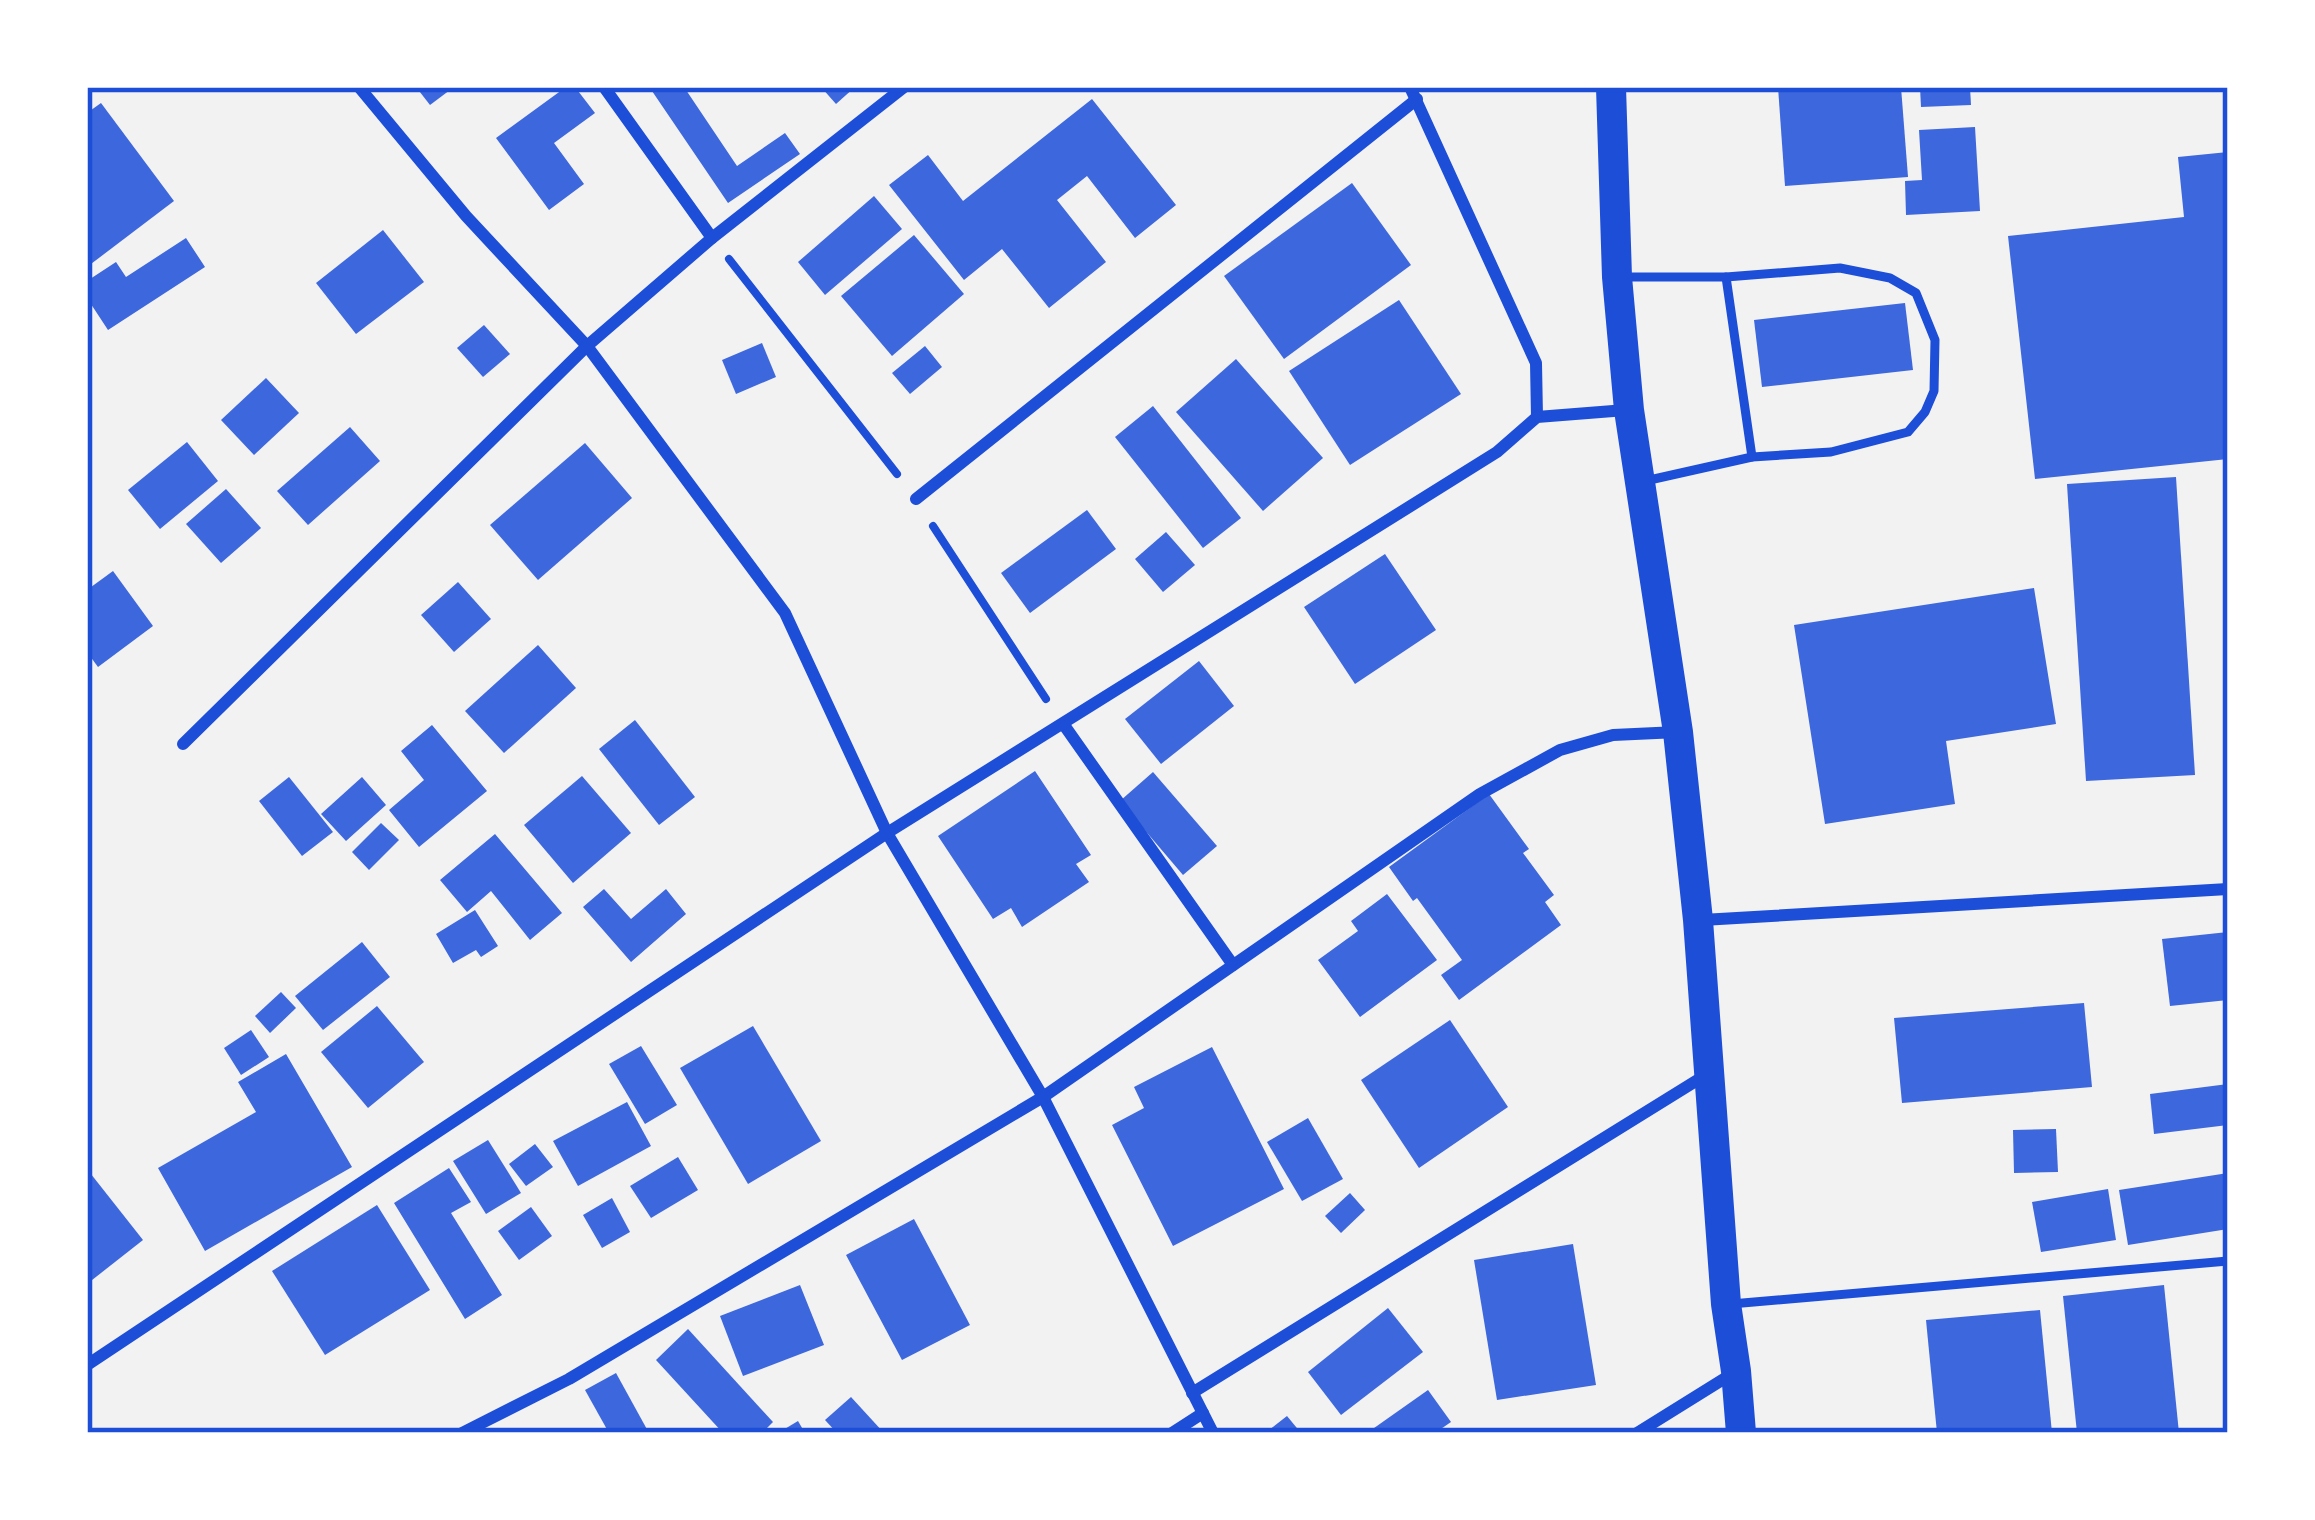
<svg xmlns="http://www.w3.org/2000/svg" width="2315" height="1520" viewBox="0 0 2315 1520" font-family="'Nunito Sans',sans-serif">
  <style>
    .building { fill: #3d67dc }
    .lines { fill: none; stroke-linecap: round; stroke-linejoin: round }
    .path { stroke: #1d4ed8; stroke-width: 8 }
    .service { stroke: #1d4ed8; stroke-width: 9 }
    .minor { stroke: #1d4ed8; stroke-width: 12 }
    .primary { stroke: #1d4ed8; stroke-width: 30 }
    .neatline { fill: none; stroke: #1d4ed8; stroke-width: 4.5 }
  </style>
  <rect width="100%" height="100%" fill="#f2f2f2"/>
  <g class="building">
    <polygon points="416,87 454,87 430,105"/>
    <polygon points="566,87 575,87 595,113 554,143 584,184 549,210 496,138"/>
    <polygon points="657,87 684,87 737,166 785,133 800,154 728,203 652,91"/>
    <polygon points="821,87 855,87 836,104"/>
    <polygon points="1778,87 1901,87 1908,177 1785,186"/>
    <polygon points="1920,87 1970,87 1971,105 1921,107"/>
    <polygon points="1092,99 1176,205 1135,238 1087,176 1057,200 1106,262 1049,308 1002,249 964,280 889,185 928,155 963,201"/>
    <polygon points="101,103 174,201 87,267 87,113"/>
    <polygon points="1975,127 1980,211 1906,215 1905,181 1922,180 1919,130"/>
    <polygon points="2228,152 2228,459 2035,479 2008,236 2184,217 2178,157"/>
    <polygon points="1352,183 1411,265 1284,359 1224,276"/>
    <polygon points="874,196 902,229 825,295 798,262"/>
    <polygon points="383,230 424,282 356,334 316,283"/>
    <polygon points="914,235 964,294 892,356 841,296"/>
    <polygon points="186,238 205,267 108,330 87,298 87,281 116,262 126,277"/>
    <polygon points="1399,300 1461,394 1350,465 1289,371"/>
    <polygon points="1905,303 1913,370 1762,387 1754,320"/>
    <polygon points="484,325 510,354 483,377 457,348"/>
    <polygon points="762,343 776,377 736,394 722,360"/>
    <polygon points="925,346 942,367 910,394 892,373"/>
    <polygon points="1236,359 1323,458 1263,511 1176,412"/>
    <polygon points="266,378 299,413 254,455 221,420"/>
    <polygon points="1153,406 1241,518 1203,548 1115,437"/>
    <polygon points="350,427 380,461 308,525 277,491"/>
    <polygon points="187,442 218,481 160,529 128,490"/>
    <polygon points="585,443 632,498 538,580 490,525"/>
    <polygon points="2176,477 2195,775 2086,781 2067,484"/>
    <polygon points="226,489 261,528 221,563 186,524"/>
    <polygon points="1087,510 1116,549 1030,613 1001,573"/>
    <polygon points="1166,532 1195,565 1163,592 1135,559"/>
    <polygon points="1385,554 1436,630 1355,684 1304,607"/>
    <polygon points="113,571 153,626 98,667 87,652 87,590"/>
    <polygon points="458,582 491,619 454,652 421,615"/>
    <polygon points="2034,588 2056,724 1946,741 1955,804 1825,824 1794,625"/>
    <polygon points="538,645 576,688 504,753 465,711"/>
    <polygon points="1199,661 1234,706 1161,764 1125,719"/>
    <polygon points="635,720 695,797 659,825 599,749"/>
    <polygon points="432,725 487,791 419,847 389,810 424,780 401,751"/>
    <polygon points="1035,771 1091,855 1076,864 1089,882 1022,927 1011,908 993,919 938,836"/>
    <polygon points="1153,772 1217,846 1183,875 1120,801"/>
    <polygon points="582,776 631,833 573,883 524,825"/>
    <polygon points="289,777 333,832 302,856 259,801"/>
    <polygon points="362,777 386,805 346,841 321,814"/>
    <polygon points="1489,794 1529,849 1523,853 1554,895 1545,902 1561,925 1459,1000 1441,975 1462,960 1417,898 1413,901 1389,867"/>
    <polygon points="381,823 399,840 369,870 352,852"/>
    <polygon points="495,834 562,913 530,940 491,891 467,912 440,880"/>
    <polygon points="604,889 631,919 666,889 686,914 631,962 583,907"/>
    <polygon points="1387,894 1437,960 1360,1017 1318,960 1358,931 1351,921"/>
    <polygon points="475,910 498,946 481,957 476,950 453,963 436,934"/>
    <polygon points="2228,932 2228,1000 2170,1006 2162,939"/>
    <polygon points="362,942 390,977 323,1030 295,996"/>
    <polygon points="281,992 296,1008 270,1033 255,1016"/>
    <polygon points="2084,1003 2092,1087 1902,1103 1894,1018"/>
    <polygon points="377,1006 424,1062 368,1108 321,1052"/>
    <polygon points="1450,1020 1508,1107 1419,1168 1361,1080"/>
    <polygon points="753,1026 821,1141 748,1184 680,1068"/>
    <polygon points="251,1030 269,1057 241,1075 224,1048"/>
    <polygon points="641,1046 677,1105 645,1124 609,1064"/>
    <polygon points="1212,1047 1284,1189 1173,1246 1112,1125 1144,1108 1134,1087"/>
    <polygon points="286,1054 352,1167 205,1251 158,1168 256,1112 238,1082"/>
    <polygon points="2228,1084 2228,1125 2154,1134 2150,1094"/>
    <polygon points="627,1102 651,1146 578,1186 553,1141"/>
    <polygon points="1308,1118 1343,1179 1302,1201 1267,1142"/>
    <polygon points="2056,1129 2058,1172 2014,1173 2013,1130"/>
    <polygon points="488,1140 521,1193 486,1214 453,1161"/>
    <polygon points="535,1144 553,1167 526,1186 509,1164"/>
    <polygon points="678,1157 698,1190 651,1218 630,1186"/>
    <polygon points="449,1168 471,1202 451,1213 502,1295 465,1319 394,1203"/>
    <polygon points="87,1169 143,1240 87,1284"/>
    <polygon points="2228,1173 2228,1229 2128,1245 2119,1190"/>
    <polygon points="2108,1189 2116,1240 2041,1252 2032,1202"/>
    <polygon points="1350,1193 1365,1210 1341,1233 1325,1216"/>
    <polygon points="612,1198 630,1232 602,1248 583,1215"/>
    <polygon points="377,1205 430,1290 325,1355 272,1271"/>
    <polygon points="531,1207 552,1236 519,1260 498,1231"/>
    <polygon points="914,1219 970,1325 902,1360 846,1255"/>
    <polygon points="1573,1244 1596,1385 1497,1400 1474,1260"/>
    <polygon points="800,1285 824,1345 743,1376 720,1316"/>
    <polygon points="2164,1285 2179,1433 2077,1433 2063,1296"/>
    <polygon points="1388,1308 1423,1352 1341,1415 1308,1372"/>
    <polygon points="2040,1310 2052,1433 1937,1433 1926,1320"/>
    <polygon points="688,1329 773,1422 762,1433 723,1433 656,1360"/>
    <polygon points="616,1373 649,1433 609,1433 585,1390"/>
    <polygon points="1428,1390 1451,1422 1435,1433 1367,1433"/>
    <polygon points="851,1397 884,1433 837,1433 825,1420"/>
    <polygon points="1287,1416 1301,1433 1265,1433"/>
    <polygon points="798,1421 805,1433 778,1433"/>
  </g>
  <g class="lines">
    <g class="path">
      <polyline points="729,259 897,474"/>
      <polyline points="933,526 1046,699"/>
    </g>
    <g class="service">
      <polyline points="1620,277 1726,277 1840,268 1890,278 1916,293 1935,340 1934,391 1925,412 1908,432 1831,452 1752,457 1645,481"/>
      <polyline points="1726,277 1752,457"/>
      <polyline points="1731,1304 2228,1261"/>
    </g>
    <g class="minor">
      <polyline points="359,87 466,216 587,346 785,613 887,833 1043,1097 1213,1433"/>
      <polyline points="604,87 712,238"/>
      <polyline points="1410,87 1536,363 1537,417"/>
      <polyline points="916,499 1417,99"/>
      <polyline points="1064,725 1233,965"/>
      <polyline points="183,744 587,346 712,238 904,87"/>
      <polyline points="1702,920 2228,889"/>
      <polyline points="87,1365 887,833 1497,452 1537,417 1626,410"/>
      <polyline points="1192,1393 1704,1076"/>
      <polyline points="462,1433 569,1379 1043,1097 1480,794 1560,750 1613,735 1678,732"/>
      <polyline points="1172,1433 1203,1413"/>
      <polyline points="1637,1433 1735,1372"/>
    </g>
    <polyline class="primary" points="1611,87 1617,277 1629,410 1678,732 1698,920 1726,1304 1736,1371 1741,1433"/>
  </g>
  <rect width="2315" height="1520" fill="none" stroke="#ffffff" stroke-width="180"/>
  <rect x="90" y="90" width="2135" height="1340" class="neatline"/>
</svg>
